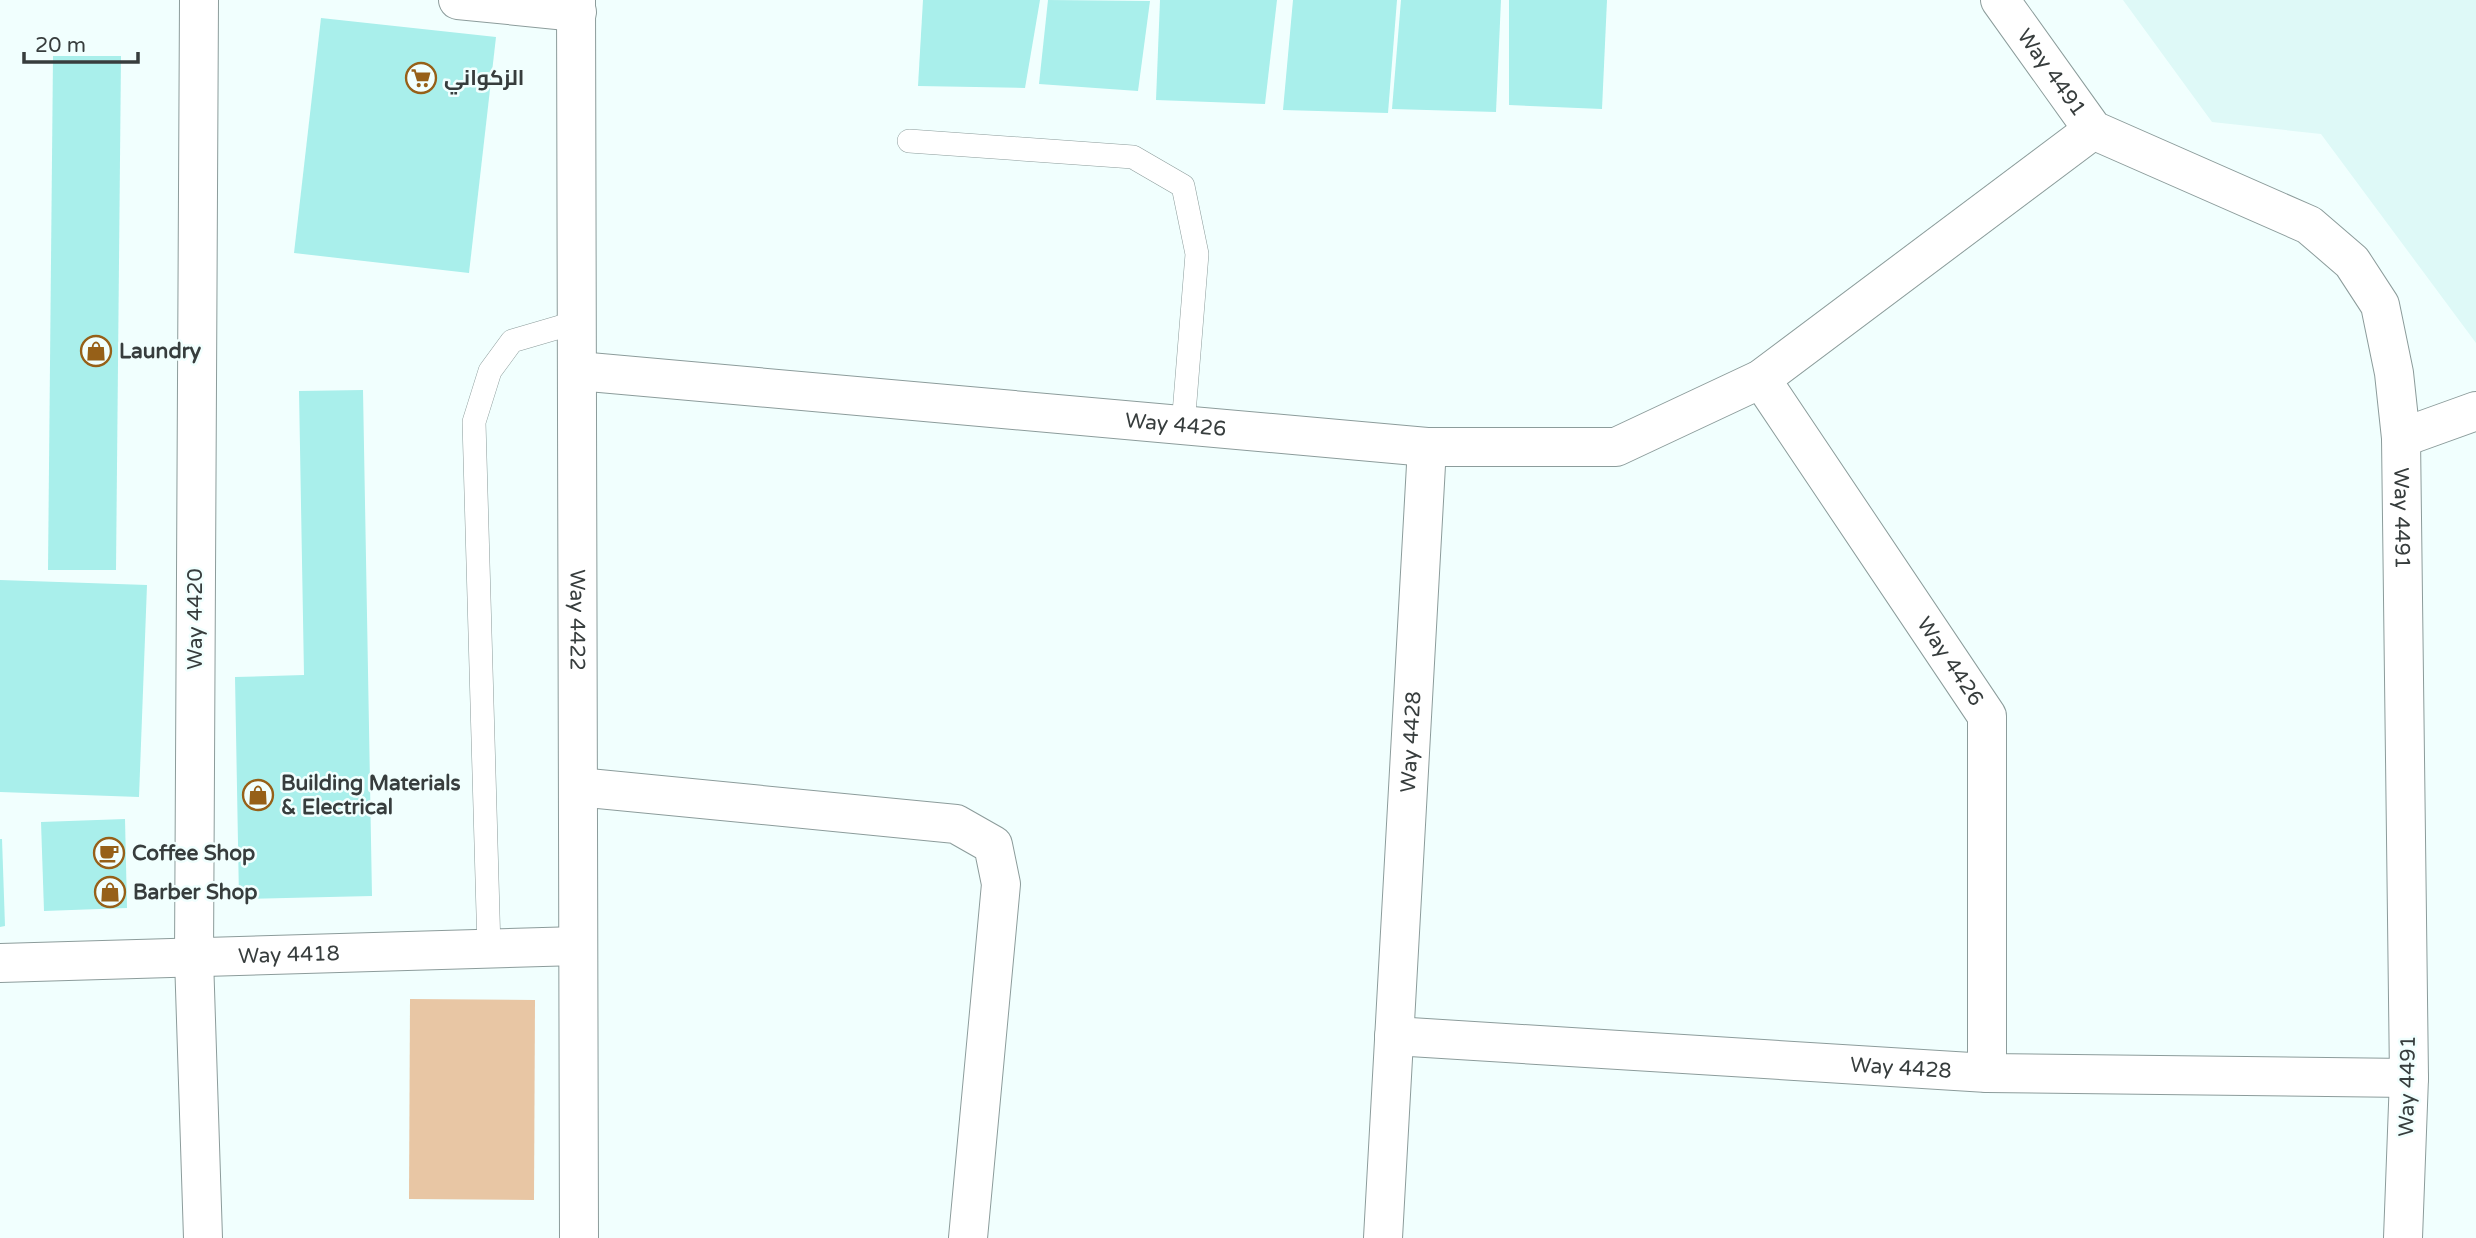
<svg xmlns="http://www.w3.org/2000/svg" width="2476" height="1238" viewBox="0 0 2476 1238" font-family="'Varela Round',Cairo,sans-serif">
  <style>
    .built { fill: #def9f7 }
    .green { fill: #e8c6a4 }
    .building { fill: #a9efeb }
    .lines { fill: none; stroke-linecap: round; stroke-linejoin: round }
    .service-casing { stroke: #8c9c9b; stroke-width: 24 }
    .minor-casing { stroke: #8c9c9b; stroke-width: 40 }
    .tertiary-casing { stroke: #8c9c9b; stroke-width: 40 }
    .service { stroke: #fff; stroke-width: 23 }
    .minor { stroke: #fff; stroke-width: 38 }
    .tertiary { stroke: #fff; stroke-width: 38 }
    .labels { text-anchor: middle; stroke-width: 5; stroke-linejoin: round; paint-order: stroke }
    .street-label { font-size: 21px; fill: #373d3d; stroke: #f1fffe }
    .poi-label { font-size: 21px; font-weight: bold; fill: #373d3d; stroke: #f1fffe; text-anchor: start }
  </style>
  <rect width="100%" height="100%" fill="#f1fffe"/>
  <polygon class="built" points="2123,0 2476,0 2476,343 2321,134 2212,122"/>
  <polygon class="green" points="410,999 535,1000 534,1200 409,1199"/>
  <g class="building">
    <polygon points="923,0 1040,0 1025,88 918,86"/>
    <polygon points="1048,0 1150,1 1138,91 1039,84"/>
    <polygon points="1160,0 1277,0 1265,104 1156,100"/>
    <polygon points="1293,0 1397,0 1388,113 1283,110"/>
    <polygon points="1401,0 1501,0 1496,112 1392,109"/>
    <polygon points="1509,0 1607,0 1602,109 1509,105"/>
    <polygon points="321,18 496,37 469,273 294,253"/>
    <polygon points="53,56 121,56 116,570 48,570"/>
    <polygon points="363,390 372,896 239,899 235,677 304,675 299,391"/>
    <polygon points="0,580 147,585 139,797 0,792"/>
    <polygon points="125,819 127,908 44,911 41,822"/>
    <polygon points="0,839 2,839 5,926 0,927"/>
  </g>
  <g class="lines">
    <g class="service-casing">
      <g id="service">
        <polyline points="909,141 1133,157 1183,186 1197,254 1183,426"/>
        <polyline points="489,949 474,422 490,371 512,341 577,322"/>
      </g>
    </g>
    <g class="minor-casing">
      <g id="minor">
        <polyline points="458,0 577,12"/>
        <path id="s1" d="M576 0 579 1238"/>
        <path id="s2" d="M2000 0 2093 130 2309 225 2352 262 2380 305 2394 373 2401 438 2409 1078 2403 1238"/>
        <path id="s3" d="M578 371 1427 447H1616L1761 379 2093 130"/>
        <path id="s4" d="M1761 379 1987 716V1073"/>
        <polyline points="2401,438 2476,411"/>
        <polyline points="578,787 956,824 993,845 1001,884 968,1238"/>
        <path id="s5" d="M0 963 578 946"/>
        <path id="s6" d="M1394 1036 1987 1073 2409 1078"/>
        <path id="s7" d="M1383 1238 1427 447"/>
      </g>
    </g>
    <g class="tertiary-casing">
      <polyline id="tertiary" points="199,0 194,958 203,1238"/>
    </g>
    <use href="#service" class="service"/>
    <use href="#minor" class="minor"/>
    <use href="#tertiary" class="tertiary"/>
  </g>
  <defs>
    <g id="supermarket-ring" transform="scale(1.575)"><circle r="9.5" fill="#f1fffe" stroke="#966018" stroke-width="1.5"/><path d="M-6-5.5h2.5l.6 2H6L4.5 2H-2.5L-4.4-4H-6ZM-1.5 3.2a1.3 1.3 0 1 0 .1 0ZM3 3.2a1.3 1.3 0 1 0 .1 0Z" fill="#966018"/></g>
    <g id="shop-ring" transform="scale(1.575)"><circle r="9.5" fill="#f1fffe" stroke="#966018" stroke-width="1.5"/><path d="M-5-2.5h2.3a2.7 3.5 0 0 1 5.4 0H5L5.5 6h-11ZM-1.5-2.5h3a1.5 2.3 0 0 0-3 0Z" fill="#966018"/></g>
    <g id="cafe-ring" transform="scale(1.575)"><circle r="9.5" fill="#f1fffe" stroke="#966018" stroke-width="1.5"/><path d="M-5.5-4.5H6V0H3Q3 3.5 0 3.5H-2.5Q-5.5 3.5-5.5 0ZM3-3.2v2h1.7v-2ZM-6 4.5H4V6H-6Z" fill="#966018"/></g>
  </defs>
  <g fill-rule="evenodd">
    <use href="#supermarket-ring" x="421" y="78"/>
    <use href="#shop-ring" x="96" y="351"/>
    <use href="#shop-ring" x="258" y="795"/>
    <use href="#cafe-ring" x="109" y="853"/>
    <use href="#shop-ring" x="110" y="892"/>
  </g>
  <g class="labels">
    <g class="street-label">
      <text dy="7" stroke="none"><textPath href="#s2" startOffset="89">Way 4491</textPath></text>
      <text dy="7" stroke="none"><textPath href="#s3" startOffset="600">Way 4426</textPath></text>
      <text dy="7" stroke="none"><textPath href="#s2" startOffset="719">Way 4491</textPath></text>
      <text transform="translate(195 619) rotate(-90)" y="7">Way 4420</text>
      <text dy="7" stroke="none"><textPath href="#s1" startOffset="620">Way 4422</textPath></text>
      <text dy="7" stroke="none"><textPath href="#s4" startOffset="340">Way 4426</textPath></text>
      <text dy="7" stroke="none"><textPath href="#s7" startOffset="497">Way 4428</textPath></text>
      <text dy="7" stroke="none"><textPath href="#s5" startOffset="289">Way 4418</textPath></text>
      <text dy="7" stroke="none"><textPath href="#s6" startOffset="508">Way 4428</textPath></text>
      <text transform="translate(2407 1086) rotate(-89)" y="7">Way 4491</text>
    </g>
    <g class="poi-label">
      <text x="444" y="85">الزكواني</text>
      <text x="119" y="358">Laundry</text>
      <text x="281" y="790">Building Materials<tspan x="281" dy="24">&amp; Electrical</tspan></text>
      <text x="132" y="860">Coffee Shop</text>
      <text x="133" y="899">Barber Shop</text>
    </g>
  </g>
  <path d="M24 52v10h114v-10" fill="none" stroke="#373d3d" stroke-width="3.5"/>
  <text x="35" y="52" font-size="21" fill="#373d3d" stroke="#f1fffe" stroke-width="5" paint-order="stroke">20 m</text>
</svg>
